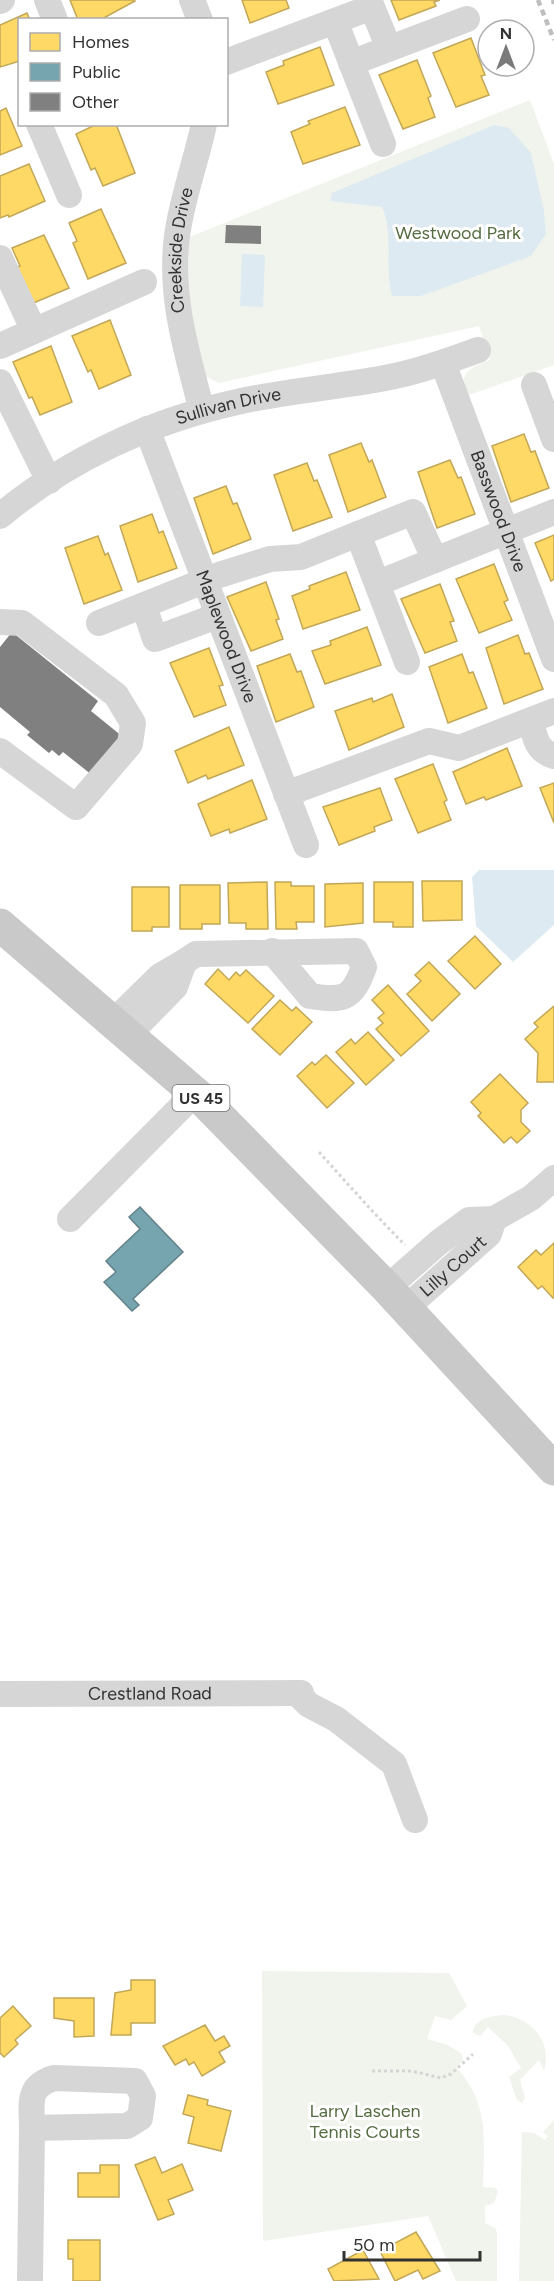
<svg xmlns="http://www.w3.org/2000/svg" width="554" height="2281" viewBox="0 0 554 2281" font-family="Figtree,sans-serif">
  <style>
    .green { fill: #f1f4ed }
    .water { fill: #ddeaf2 }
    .homes { fill: #ffd966; stroke: #c2a756; stroke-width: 1.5 }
    .public { fill: #76a5af; stroke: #62828a; stroke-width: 1.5 }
    .building { fill: #808080 }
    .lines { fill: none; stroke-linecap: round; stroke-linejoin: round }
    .path { stroke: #d5d5d5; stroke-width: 3; stroke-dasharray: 3 3; stroke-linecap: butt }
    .minor { stroke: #d6d6d6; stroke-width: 26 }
    .major { stroke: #c9c9c9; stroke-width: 33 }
    .rail { stroke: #bebebe; stroke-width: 4.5; stroke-dasharray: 6 4.5; stroke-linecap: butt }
    .labels { text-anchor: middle; stroke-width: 6; stroke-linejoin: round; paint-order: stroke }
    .shield { fill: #fff; stroke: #707070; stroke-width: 1.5 }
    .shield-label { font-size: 16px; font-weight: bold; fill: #323232 }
    .park-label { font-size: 18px; fill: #556d40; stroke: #fff }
    .street-label { font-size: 18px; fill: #323232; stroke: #fff }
  </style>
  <rect width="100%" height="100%" fill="#fff"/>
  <g class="green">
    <path d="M530 100 554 164V365L463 397C461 372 468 368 490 360L479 326 219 383 203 375 187 321 182 240Z"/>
    <path d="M262 1971 449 1973 467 2006 451 2020 435 2016 427 2039 448 2045 462 2054 463 2060 456 2067C490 2105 484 2140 483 2187L496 2188 498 2192 494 2203 485 2206V2223L495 2228 497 2232V2281H456L428 2216 263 2241Z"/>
    <path d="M504 2015C532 2018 553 2043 544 2071L539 2060 520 2080 525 2098 522 2103 517 2100 509 2077 521 2068 508 2046 488 2027 480 2036 473 2033C474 2018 491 2016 504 2015Z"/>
    <polygon points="554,2120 554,2281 519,2281 522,2132 534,2133 545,2140 548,2136 543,2132"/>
  </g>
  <g class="water">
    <path d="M494 125 509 128 531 153 544 211 546 234 531 256 421 296H392C384 266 394 235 382 207L330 201 332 193Z"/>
    <polygon points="242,254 265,255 263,307 240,306"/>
    <polygon points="479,870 554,870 554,925 513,962 476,926 472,877"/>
  </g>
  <g class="homes">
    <polygon points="70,0 134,0 135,1 100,20 78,20"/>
    <polygon points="242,0 286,0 289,8 250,23"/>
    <polygon points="391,0 440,0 434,2 436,6 399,20"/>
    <polygon points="27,13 30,20 20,20 20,61 0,67 0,25"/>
    <polygon points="471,38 485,75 481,76 489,95 456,107 433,53"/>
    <polygon points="320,47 334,85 278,104 266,72 284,65 283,61"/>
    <polygon points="417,60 431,96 428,98 435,117 403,129 379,75"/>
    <polygon points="345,107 360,145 303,164 291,132 310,124 308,121"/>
    <polygon points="6,108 22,146 0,155 0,111"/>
    <polygon points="97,124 116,124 135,173 103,186 95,168 91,170 76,134"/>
    <polygon points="29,164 45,201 9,217 8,215 0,218 0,176"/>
    <polygon points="101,209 126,263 88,279 73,243 77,241 69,223"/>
    <polygon points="44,235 69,288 31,304 16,268 20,266 12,248"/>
    <polygon points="110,320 131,375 99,389 91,370 88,372 72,336"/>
    <polygon points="51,346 72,402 40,415 32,397 29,398 13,362"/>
    <polygon points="524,434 531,452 535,451 549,488 511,502 492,446"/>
    <polygon points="361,443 369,462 372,460 386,497 348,512 329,455"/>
    <polygon points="450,460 458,478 461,477 475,514 437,528 418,472"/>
    <polygon points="307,463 314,481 317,480 332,517 293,531 274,475"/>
    <polygon points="226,486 233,504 237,503 251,539 213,554 194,498"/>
    <polygon points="152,514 159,533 163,531 177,568 138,582 120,526"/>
    <polygon points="554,535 554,579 551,581 535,543"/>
    <polygon points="98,536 105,555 108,553 122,590 84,604 65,548"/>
    <polygon points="494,564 508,600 504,602 512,620 479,633 456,579"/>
    <polygon points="346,572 360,610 303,629 292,596 310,589 309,586"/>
    <polygon points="266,582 279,619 276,620 283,639 251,651 227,597"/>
    <polygon points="440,584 454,621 450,622 457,641 425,653 401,599"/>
    <polygon points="367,627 381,665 325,684 312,651 331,645 330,641"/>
    <polygon points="518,635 525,654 529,653 543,689 504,704 486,648"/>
    <polygon points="209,648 223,685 219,686 226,705 194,717 170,663"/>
    <polygon points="290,654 297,672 301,671 314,707 276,722 257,666"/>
    <polygon points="462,654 469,673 473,672 487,708 448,723 429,667"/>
    <polygon points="392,694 404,727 349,750 335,711 372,698 373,702"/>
    <polygon points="229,727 244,765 208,779 206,775 188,783 175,751"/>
    <polygon points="507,748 522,786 486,800 484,797 466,804 453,772"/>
    <polygon points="433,764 447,800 444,802 451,820 418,833 395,779"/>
    <polygon points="252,780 267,819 230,833 229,829 211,836 198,804"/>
    <polygon points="554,783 554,823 540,788"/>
    <polygon points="380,788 392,820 374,827 375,831 339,845 323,807"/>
    <polygon points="422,881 462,881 462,920 423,921"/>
    <polygon points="267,882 268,929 246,929 246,923 229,923 228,883"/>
    <polygon points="275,882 291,882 291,886 314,886 314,922 296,922 297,929 276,929"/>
    <polygon points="374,882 413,882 413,927 393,927 393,922 374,922"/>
    <polygon points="363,883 363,923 325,927 325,884"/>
    <polygon points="180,885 220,885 220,924 202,924 202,929 180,929"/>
    <polygon points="132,887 169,887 169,927 152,927 152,931 132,931"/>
    <polygon points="475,936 501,964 475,989 448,961"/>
    <polygon points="429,962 460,994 432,1021 407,994 421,981 415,975"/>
    <polygon points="218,969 229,980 236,972 240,976 246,970 274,996 248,1023 205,984"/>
    <polygon points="388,985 429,1031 401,1056 376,1029 383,1023 378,1018 384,1013 372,1000"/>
    <polygon points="280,1000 292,1011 296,1007 312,1022 280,1055 252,1029"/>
    <polygon points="554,1006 554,1082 537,1082 538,1053 525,1039 538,1027 534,1023"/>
    <polygon points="368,1032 394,1060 366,1085 336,1052 351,1039 355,1044"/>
    <polygon points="326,1055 354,1083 327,1108 297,1076 312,1062 315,1065"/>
    <polygon points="500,1074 528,1103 521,1110 521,1122 530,1131 517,1143 511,1137 504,1143 478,1116 481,1113 471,1102"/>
    <polygon points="554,1243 554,1298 553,1298 542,1286 538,1289 518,1267 536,1250 541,1255"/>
    <polygon points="131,1980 155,1980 155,2023 131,2023 131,2035 111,2035 115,1993 131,1990"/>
    <polygon points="54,1998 94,1998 94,2036 74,2037 74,2021 54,2018"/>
    <polygon points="13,2006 31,2026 15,2040 18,2044 4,2057 0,2053 0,2018"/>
    <polygon points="205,2025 215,2041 224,2036 230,2046 219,2052 225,2062 202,2076 194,2062 189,2065 186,2059 175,2065 163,2046"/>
    <polygon points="188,2095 208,2100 207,2105 231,2111 221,2151 188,2143 194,2117 183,2114"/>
    <polygon points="155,2157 162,2173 182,2164 193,2190 168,2200 174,2214 158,2220 135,2165"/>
    <polygon points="100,2165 119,2165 119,2197 78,2197 78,2173 100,2173"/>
    <polygon points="416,2232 440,2271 423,2279 418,2270 395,2281 380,2251"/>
    <polygon points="68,2240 100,2240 100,2281 73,2281 73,2259 68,2259"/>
    <polygon points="363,2250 379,2279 334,2281 328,2269"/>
  </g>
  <polygon class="public" points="140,1207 183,1252 133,1299 139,1305 132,1311 104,1282 116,1272 106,1261 140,1229 129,1217"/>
  <g class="building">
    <polygon points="226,225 261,226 261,244 225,243"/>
    <polygon points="12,632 98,701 91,711 123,737 92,775 63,752 59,756 52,750 49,753 27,735 30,732 0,707 0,647"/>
  </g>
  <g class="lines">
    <g class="path">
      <path d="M319 1152C347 1183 375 1215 405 1245"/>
      <polyline points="372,2071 412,2071 441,2078 451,2074 473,2054"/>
    </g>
    <g class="minor">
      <polyline points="47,0 55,20"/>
      <polyline points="192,0 200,20"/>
      <polyline points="369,0 389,48"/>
      <polyline points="0,1 2,0"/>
      <polyline points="335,21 383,144"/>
      <polyline points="226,62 372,7"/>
      <polyline points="351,63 467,19"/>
      <polyline points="39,124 69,195"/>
      <polyline points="0,258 34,331"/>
      <polyline points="0,346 144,282"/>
      <path id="s1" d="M443 363 554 659"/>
      <polyline points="0,382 49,481"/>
      <polyline points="534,385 554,439"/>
      <path id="s2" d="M202 411C187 353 169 296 177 236 182 198 196 162 204 124"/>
      <path id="s3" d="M147 429 306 845"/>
      <path id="s4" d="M0 516C67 460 151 421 237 402 289 390 343 387 395 376 423 370 451 360 478 350"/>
      <polyline points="358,534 413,512 435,560"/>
      <polyline points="378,583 554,512"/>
      <polyline points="144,606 155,639 217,616"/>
      <polyline points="0,622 22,623 116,695 133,723 130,744 76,807 0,751"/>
      <polyline points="99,623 219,575 270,559 301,557 358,534 407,662"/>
      <path d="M531 722C535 738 537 751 554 756"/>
      <polyline points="286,794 429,741 459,748 554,711"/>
      <path d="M184 962 196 954 356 951 364 967C352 1000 343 1001 310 996L272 951"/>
      <polyline points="114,1021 160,976 184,962 175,987 129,1034"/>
      <polyline points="70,1219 195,1093"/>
      <polyline points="387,1288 438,1243 469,1220 494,1219 531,1198 554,1178"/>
      <path id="s5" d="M406 1308 489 1234 494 1219"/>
      <polyline points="297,1693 309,1705 336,1719 394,1764 415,1820"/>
      <path id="s6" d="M0 1694 301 1693"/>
      <path d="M54 2078 135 2081 143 2096 140 2118 127 2126 32 2128C32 2103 26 2087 54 2078Z"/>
      <polyline points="30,2281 32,2128"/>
    </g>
    <polyline class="major" points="0,925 202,1099 387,1288 554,1469"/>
    <g class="rail">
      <polyline points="538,0 554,40"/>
      <polyline points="553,0 554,4"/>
    </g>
  </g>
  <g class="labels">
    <rect class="shield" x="172.5" y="1085" width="57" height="26" rx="4.5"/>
    <g class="shield-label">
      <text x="201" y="1104">US 45</text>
    </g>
    <g class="park-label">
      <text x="458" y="239">Westwood Park</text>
      <text x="365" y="2117">Larry Laschen<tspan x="365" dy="21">Tennis Courts</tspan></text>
    </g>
    <g class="street-label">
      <text dy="6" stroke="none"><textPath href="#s2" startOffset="164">Creekside Drive</textPath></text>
      <text dy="6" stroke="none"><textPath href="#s4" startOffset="256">Sullivan Drive</textPath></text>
      <text dy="6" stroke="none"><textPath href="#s1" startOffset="158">Basswood Drive</textPath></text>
      <text dy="6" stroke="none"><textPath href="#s3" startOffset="222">Maplewood Drive</textPath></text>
      <text dy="6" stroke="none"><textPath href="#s5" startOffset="63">Lilly Court</textPath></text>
      <text dy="6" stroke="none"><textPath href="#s6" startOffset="150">Crestland Road</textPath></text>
    </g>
  </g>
  <rect x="18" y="18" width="210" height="108" fill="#ffffff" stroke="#adadad" stroke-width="1.5"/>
  <rect x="30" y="33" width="30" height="18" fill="#ffd966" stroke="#adadad" stroke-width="1.5"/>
  <text x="72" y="48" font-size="18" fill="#323232">Homes</text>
  <rect x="30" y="63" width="30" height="18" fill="#76a5af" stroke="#adadad" stroke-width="1.5"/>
  <text x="72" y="78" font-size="18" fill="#323232">Public</text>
  <rect x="30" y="93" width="30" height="18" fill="#808080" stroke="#adadad" stroke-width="1.5"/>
  <text x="72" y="108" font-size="18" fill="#323232">Other</text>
  <g transform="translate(506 48)"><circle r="28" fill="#ffffff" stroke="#adadad" stroke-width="1.5"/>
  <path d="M0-4.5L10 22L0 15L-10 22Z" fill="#7a7a7a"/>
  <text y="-9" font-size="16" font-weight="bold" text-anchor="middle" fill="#323232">N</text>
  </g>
  <path d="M344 2251v9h136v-9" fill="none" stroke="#323232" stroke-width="3"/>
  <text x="353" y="2251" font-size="18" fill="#323232" stroke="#ffffff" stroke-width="4.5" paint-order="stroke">50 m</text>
</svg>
